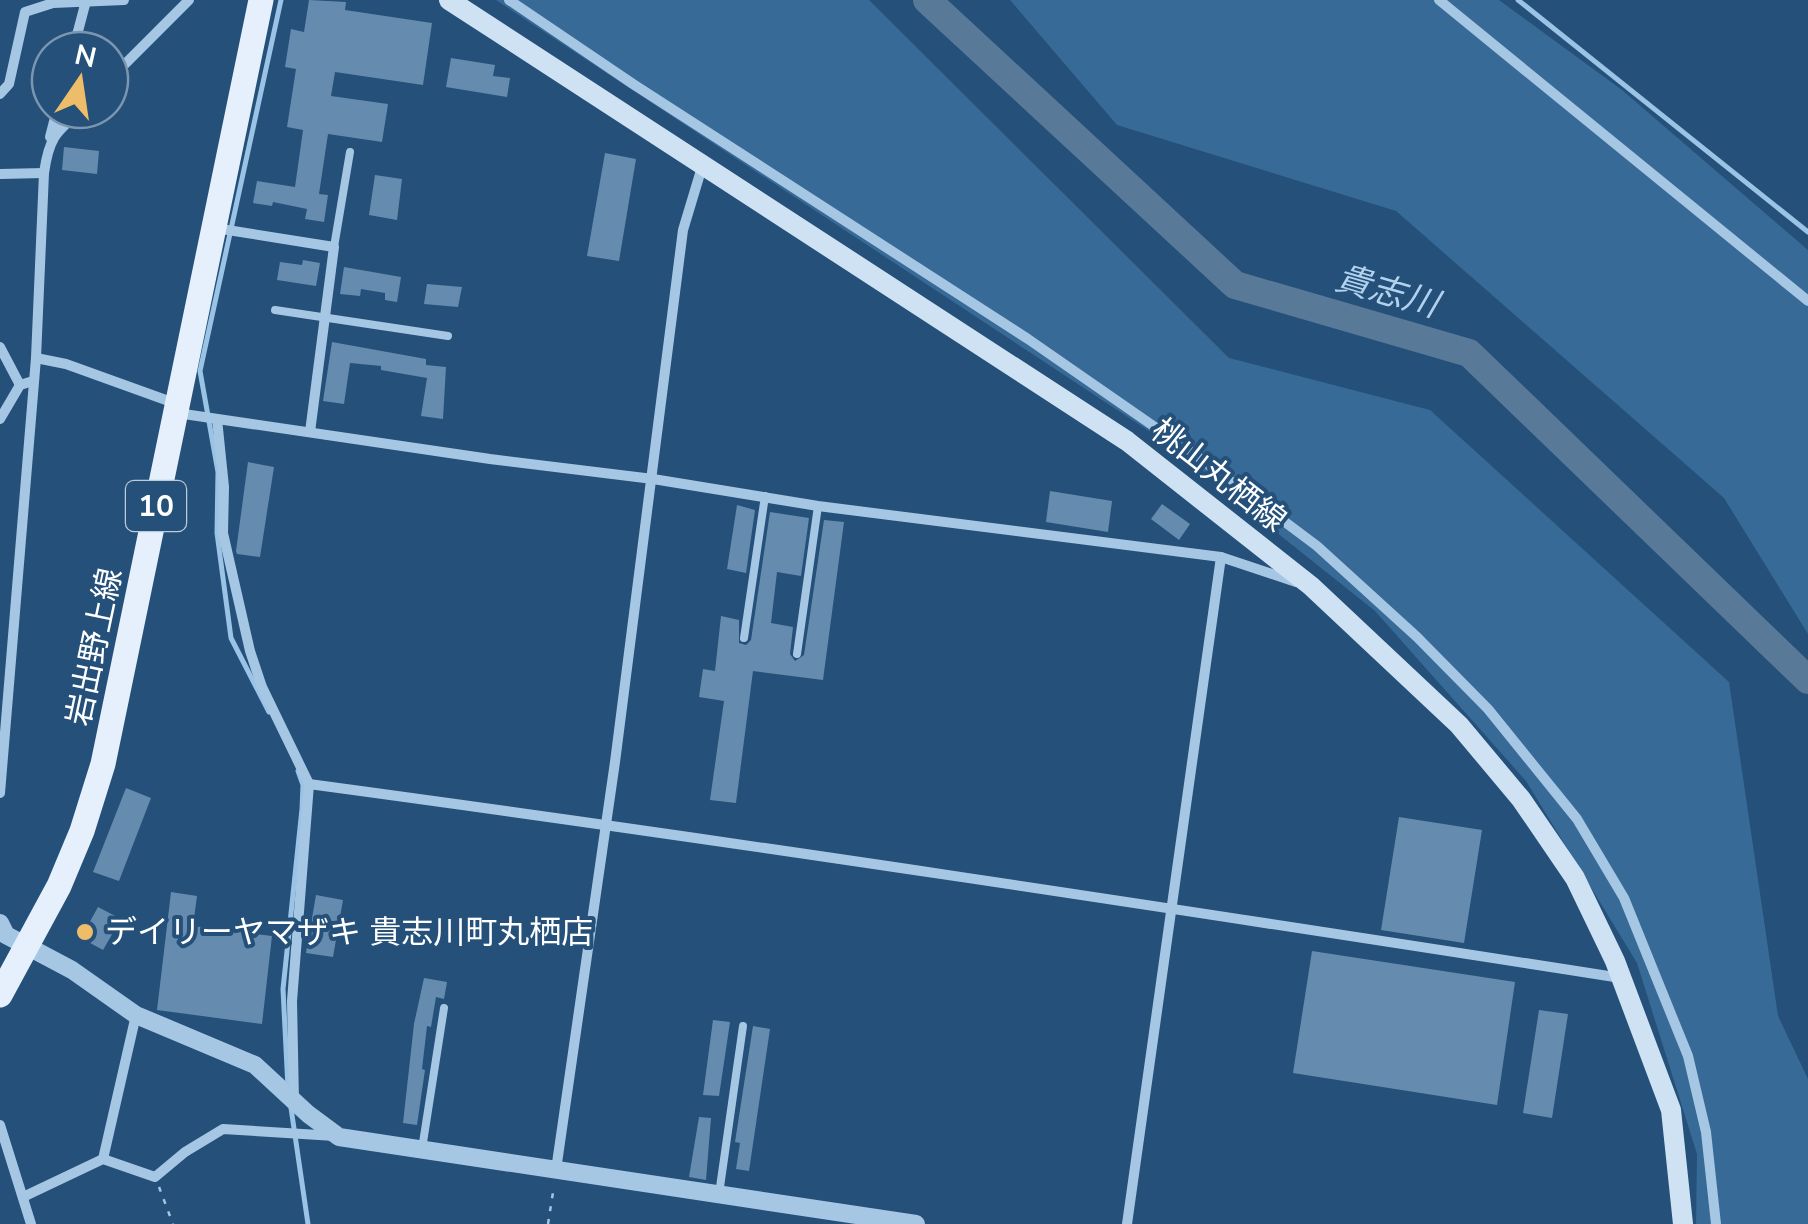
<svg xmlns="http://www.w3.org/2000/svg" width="1808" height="1224" viewBox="0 0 1808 1224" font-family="'Nunito Sans','Noto Sans JP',sans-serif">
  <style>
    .green { fill: #376a96 }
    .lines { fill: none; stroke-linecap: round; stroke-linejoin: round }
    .stream { stroke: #9ac3e5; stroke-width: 5 }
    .river { stroke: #587997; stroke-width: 28 }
    .building { fill: #658caf }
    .path { stroke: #a6c7e4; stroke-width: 2.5; stroke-dasharray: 5 8; stroke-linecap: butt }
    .service { stroke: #a6c7e4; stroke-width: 8 }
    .minor { stroke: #a6c7e4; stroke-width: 10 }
    .tertiary { stroke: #a6c7e4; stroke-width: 18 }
    .secondary { stroke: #cfe2f4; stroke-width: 20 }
    .primary { stroke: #e5f0fc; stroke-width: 25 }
    .poi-dot { fill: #eebd69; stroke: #245079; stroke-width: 4 }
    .labels { text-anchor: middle; stroke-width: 8; stroke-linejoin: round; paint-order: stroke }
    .shield { fill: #245079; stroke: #bdcad7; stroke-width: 2.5 }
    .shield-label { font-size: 30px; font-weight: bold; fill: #fff }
    .street-label { font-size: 32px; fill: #fff; stroke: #245079 }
    .poi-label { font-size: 32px; fill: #fff; stroke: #245079; text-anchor: start }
    .water-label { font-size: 35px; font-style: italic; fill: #b1d1ec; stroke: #245079 }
  </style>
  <rect width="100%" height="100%" fill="#245079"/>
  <g class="green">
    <polygon points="496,0 869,0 1229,358 1430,410 1729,682 1778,1016 1808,1079 1808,1224 1696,1224 1697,1154 1637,963 1526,781 1375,611 1149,431"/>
    <polygon points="1010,0 1499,0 1622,90 1808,250 1808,634 1724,498 1396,211 1117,125"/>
  </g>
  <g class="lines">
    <g class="stream">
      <polyline points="1518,0 1808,232"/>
      <polyline points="269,712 231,638 217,533 218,472 200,371 281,0"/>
      <polyline points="288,1088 283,989 302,809 303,785 298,771"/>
      <polyline points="291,1108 308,1224"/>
    </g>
    <polyline class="river" points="927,0 1235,285 1469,353 1808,680"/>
  </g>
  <g class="building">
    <polygon points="309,0 346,2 345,10 432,23 423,85 335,72 331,96 388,104 382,142 328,134 319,194 328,195 324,222 305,219 307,209 273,202 272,206 253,203 257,181 295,187 303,130 287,127 296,69 285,67 291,29 304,32"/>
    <polygon points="451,58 495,65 493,76 510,78 507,97 446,87"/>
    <polygon points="64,147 99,151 97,174 62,170"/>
    <polygon points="605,153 636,159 619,261 587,256"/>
    <polygon points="375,175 402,179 397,220 369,215"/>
    <polygon points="303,260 320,263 316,286 277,280 280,262 302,265"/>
    <polygon points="344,267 401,277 397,302 385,300 385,293 361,289 360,296 340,294"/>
    <polygon points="427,284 462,287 458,307 424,304"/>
    <polygon points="332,342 426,359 426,365 446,367 443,419 421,416 427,378 381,370 381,366 350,363 344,404 323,401"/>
    <polygon points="248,462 274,467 260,557 237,554 236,551"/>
    <polygon points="1050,491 1112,501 1108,532 1046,522"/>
    <polygon points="1162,504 1190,524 1179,540 1151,519"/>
    <polygon points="737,505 755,510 746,573 727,569"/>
    <polygon points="770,512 809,518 801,576 777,572 771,623 793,627 790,654 795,661 804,655 824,520 844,522 823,680 753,671 736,803 710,800 724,701 699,697 703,669 715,671 721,616 739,620 739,643 746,645 751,640"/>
    <polygon points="126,788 151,798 119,881 93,872"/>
    <polygon points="1399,817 1482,830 1464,943 1381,930"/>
    <polygon points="171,892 197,896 193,926 272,936 262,1024 157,1010"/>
    <polygon points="316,895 343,900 333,957 306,953"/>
    <polygon points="98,907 121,919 103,950 81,938"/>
    <polygon points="1312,951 1515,982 1497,1105 1293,1073"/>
    <polygon points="424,978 447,982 444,999 436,997 431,1027 427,1026 422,1069 425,1070 417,1125 403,1123 414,1024"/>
    <polygon points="1539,1010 1568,1014 1552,1118 1523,1113"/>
    <polygon points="713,1020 730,1022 719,1096 703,1095"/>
    <polygon points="753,1026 770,1029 749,1171 736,1169 740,1143 735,1142"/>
    <polygon points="699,1117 711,1118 706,1180 689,1177"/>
  </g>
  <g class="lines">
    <g class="path">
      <polyline points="159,1187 173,1224"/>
      <polyline points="548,1224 554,1186"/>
    </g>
    <g class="service">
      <polyline points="334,247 350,152"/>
      <polyline points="275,310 448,336"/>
      <polyline points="744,638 765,496"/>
      <polyline points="797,654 818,506"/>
      <polyline points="422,1149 444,1008"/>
      <polyline points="719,1194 743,1026"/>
    </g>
    <g class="minor">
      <polyline points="509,0 633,84 1028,339 1201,459 1317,546 1417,637 1488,709 1577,819 1624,898 1688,1056 1706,1132 1716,1224"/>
      <polyline points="1439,0 1808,301"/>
      <polyline points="73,50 86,1"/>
      <polyline points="110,79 189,0"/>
      <polyline points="0,94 9,84 25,12 53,3 124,0"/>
      <polyline points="50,137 57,110"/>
      <polyline points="0,174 44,173"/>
      <polyline points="215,228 334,247 310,432"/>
      <polyline points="0,347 20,385"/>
      <polyline points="36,358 66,364 177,404"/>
      <polyline points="177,413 490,459 653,479 818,506 1221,557 1296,582"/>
      <polyline points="0,419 20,385 33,381"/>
      <polyline points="217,419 224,487 223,533 250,651 262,687 309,784 292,1001 294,1101"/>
      <path d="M309 784C747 843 1184 910 1621 978"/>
      <path d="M0 793 36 358 44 173C49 138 55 133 81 110"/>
      <polyline points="0,1125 31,1224"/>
      <polyline points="103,1159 136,1015"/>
      <polyline points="556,1170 615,762 683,230 702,167"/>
      <polyline points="23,1197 103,1159 155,1177 185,1152 223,1129 335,1136"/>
      <polyline points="1127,1224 1221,557"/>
    </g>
    <polyline class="tertiary" points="0,923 6,935 72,970 136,1015 255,1065 308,1114 339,1137 916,1224"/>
    <polyline class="secondary" points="449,0 1127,441 1311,586 1459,725 1521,799 1575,878 1615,961 1671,1110 1683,1224"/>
    <polyline class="primary" points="0,995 59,886 82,831 103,764 261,0"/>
  </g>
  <circle class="poi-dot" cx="85" cy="932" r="10"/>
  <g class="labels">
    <rect class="shield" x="126" y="481" width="60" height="50" rx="8"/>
    <g class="shield-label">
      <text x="156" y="516">10</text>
    </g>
    <g class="street-label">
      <text transform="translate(1219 475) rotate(38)" y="11">桃山丸栖線</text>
      <text transform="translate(94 647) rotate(-78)" y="11">岩出野上線</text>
    </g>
    <g class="poi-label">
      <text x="105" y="943">デイリーヤマザキ 貴志川町丸栖店</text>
    </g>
    <g class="water-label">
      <text transform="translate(1387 291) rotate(16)" y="12">貴志川</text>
    </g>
  </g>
  <g transform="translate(80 80) rotate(13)"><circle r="48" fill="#245079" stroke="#7c96af" stroke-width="2.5"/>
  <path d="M0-8L18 38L0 25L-18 38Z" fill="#eebd69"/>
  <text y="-15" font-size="28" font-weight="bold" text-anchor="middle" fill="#ffffff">N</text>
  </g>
</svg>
